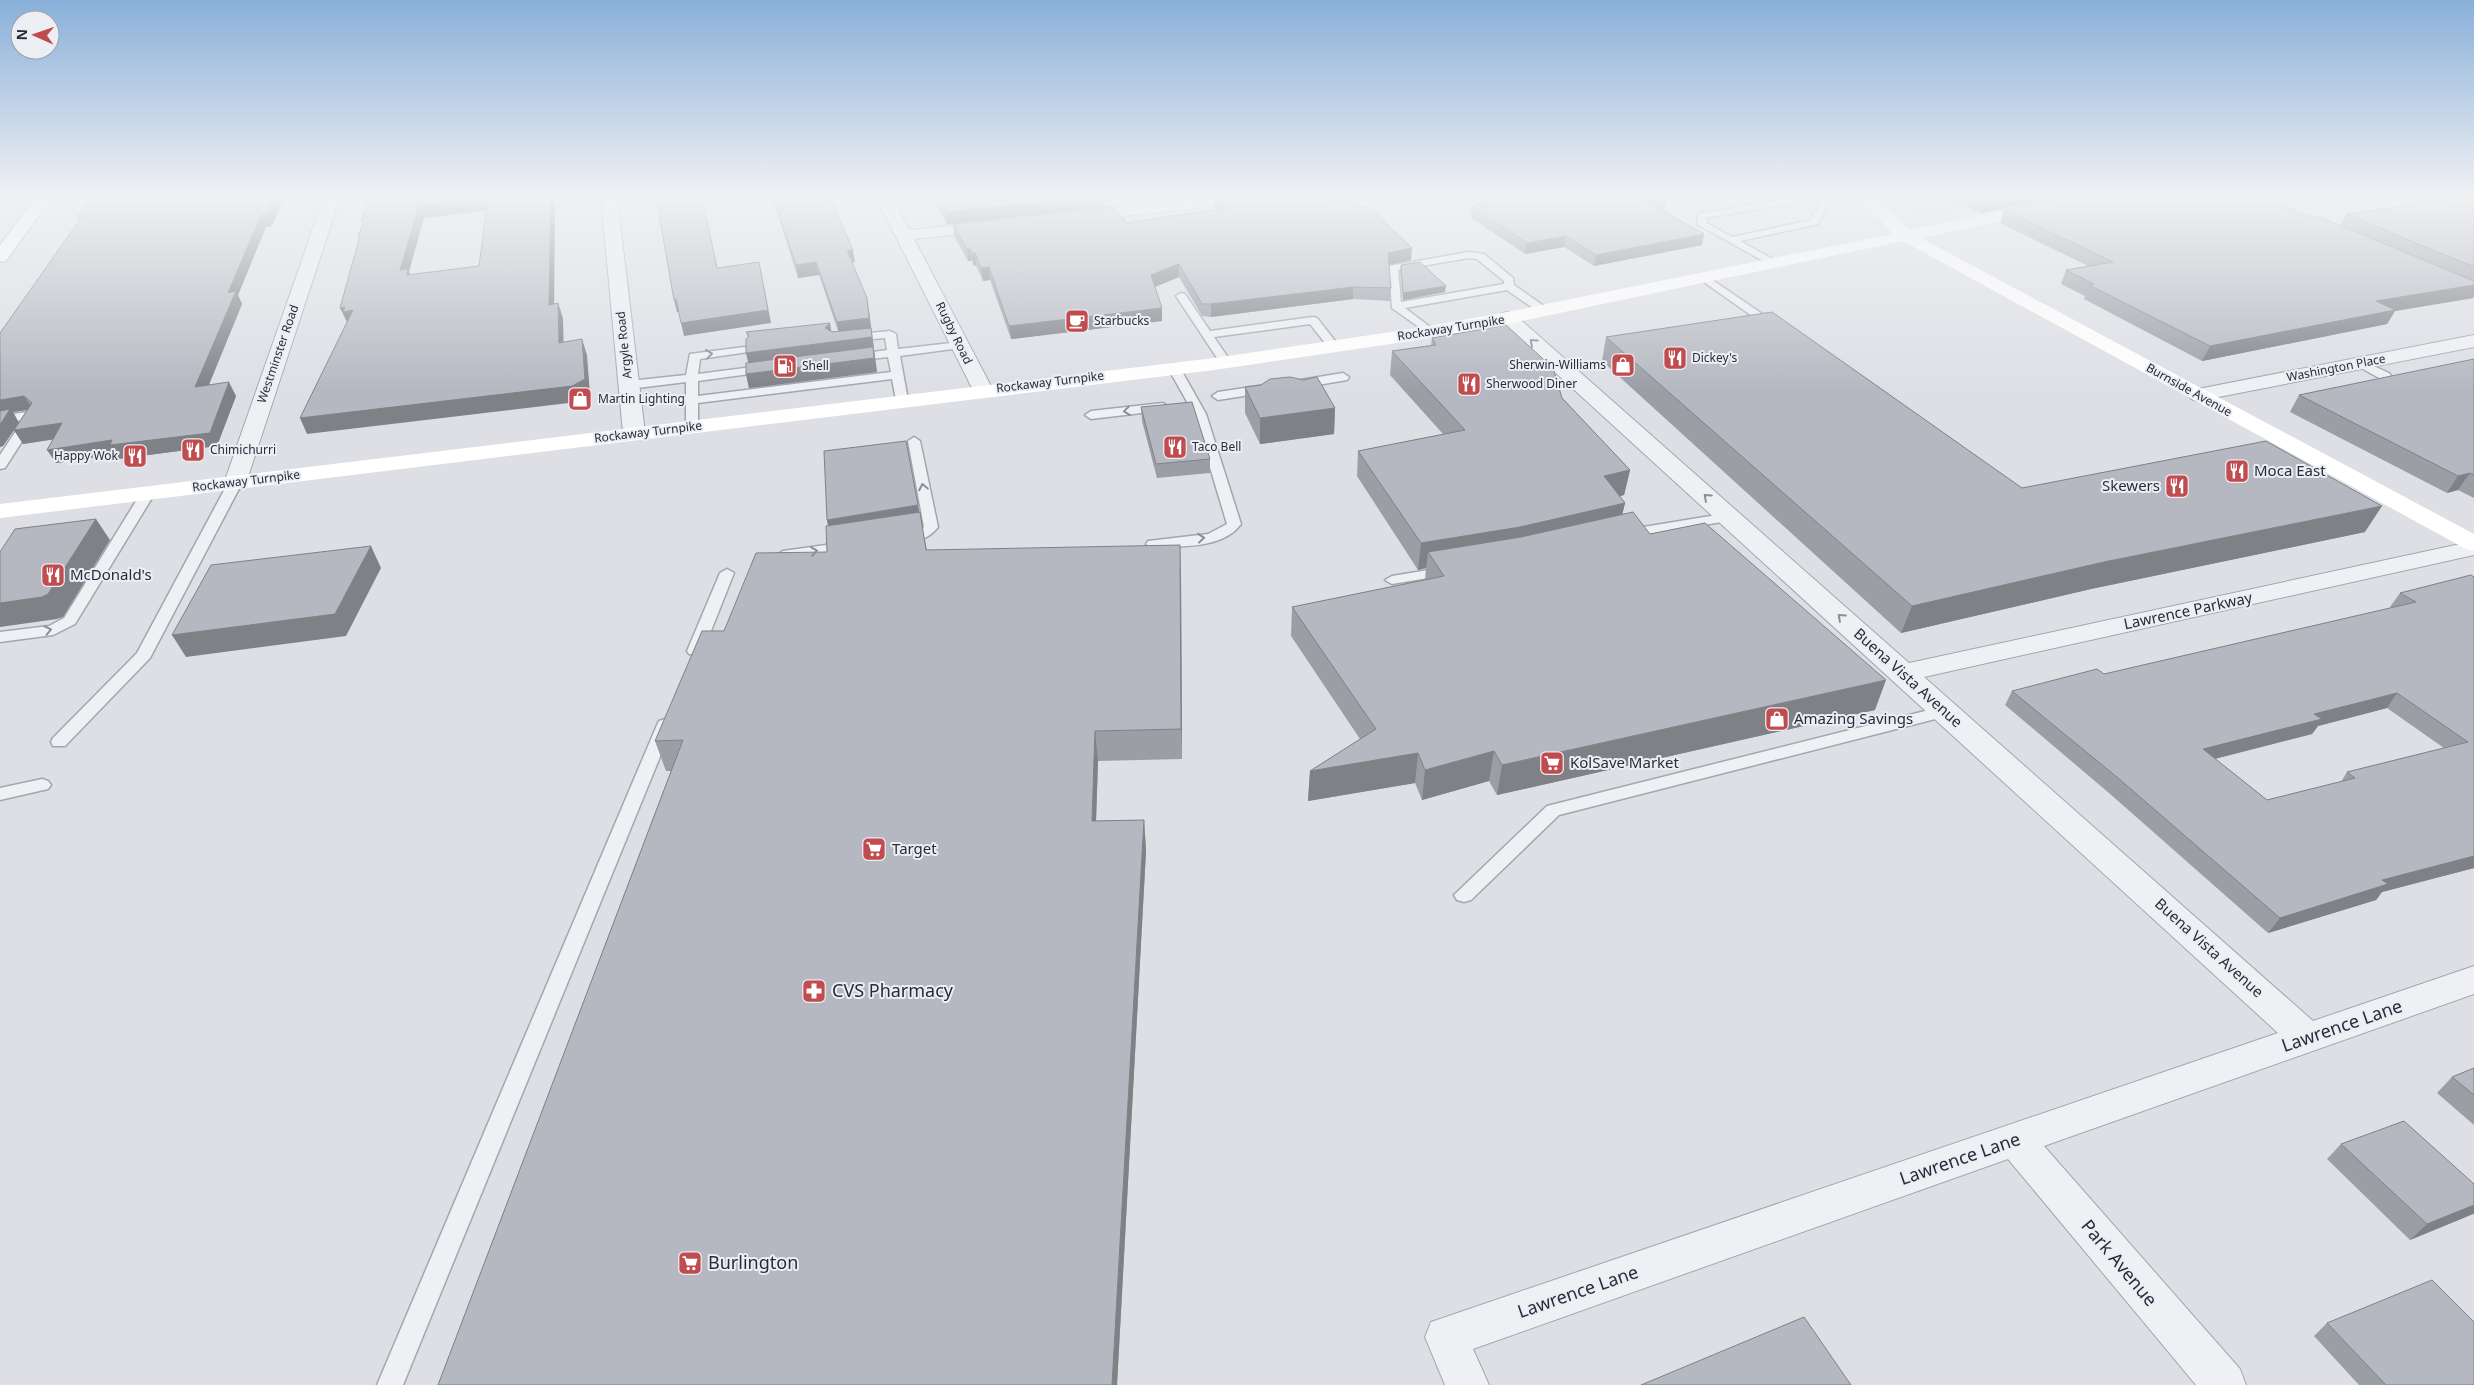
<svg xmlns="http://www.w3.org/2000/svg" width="2474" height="1385" viewBox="0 0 2474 1385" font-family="'Noto Sans',sans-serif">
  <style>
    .green { fill: #c1cebf }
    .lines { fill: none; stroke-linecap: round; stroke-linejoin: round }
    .lane-casing { stroke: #a3a6ae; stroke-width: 3 }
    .street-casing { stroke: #a3a6ae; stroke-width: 2 }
    .primary-casing { stroke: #9da2b0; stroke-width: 2 }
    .lane { fill: #eff0f4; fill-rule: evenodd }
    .street { fill: #eff0f4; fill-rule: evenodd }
    .secondary { fill: #fff; fill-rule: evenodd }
    .primary { fill: #fff; fill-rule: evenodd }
    .wall { fill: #9c9ea6; fill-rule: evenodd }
    .shaded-wall { fill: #7f8187 }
    .building { fill: #b5b8c1; stroke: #7f8187; fill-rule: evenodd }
    .oneway { stroke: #8c8e97 }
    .labels { text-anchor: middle; stroke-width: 4; stroke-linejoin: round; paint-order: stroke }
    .far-poi-label { font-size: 12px; fill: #282c3a; stroke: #eceef3; text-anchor: start }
    .far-street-label { font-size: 12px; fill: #282c3a; stroke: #eceef3 }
    .poi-label { font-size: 15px; fill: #282c3a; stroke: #eceef3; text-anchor: start }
    .street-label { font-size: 15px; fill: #282c3a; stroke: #eceef3 }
    .near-poi-label { font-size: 18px; fill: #282c3a; stroke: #eceef3; text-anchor: start }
    .near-street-label { font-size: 18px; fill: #282c3a; stroke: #eceef3 }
  </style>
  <rect width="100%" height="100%" fill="#dddfe5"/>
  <polygon class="green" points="1897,197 1982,197 1981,203 1927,213 1915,212"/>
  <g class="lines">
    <g class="lane-casing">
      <g id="lane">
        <path d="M1796 197H1869L1874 200 1869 203 1829 202 1818 224 1740 241 1776 261 1777 263 1772 266 1697 224 1698 214ZM1805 201H1820L1811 220 1732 237 1707 223 1706 218Z"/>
        <path d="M1469 252 1484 254 1513 278 1514 285 1548 309V313H1540L1507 290 1405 308 1434 330V334L1430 335 1392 308 1389 266ZM1469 258 1477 259 1504 281V284L1401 302 1398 270Z"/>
        <polygon points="1705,275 1780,326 1780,330 1772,330 1701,280 1701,276"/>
        <polygon points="1181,293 1185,294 1210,331 1313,317 1317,318 1339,346 1337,348 1329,348 1310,324 1214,337 1231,362 1229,364 1221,364 1176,296"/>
        <polygon points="890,331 896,334 898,349 960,342 966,345 960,348 900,356 908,400 906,403 898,403 896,400 892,379 698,403 698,426 692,430 686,426 686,382 629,389 623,385 629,381 686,375 690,354 744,347 748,348 748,352 700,359 698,374 767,365 771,367 771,371 698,381 698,396 891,372 888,357 853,361 847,358 853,355 887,350 885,338 850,341 844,338 850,335"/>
        <polygon points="2360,360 2389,373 2391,376 2389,379 2381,379 2356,365 2356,361"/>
        <path d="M1174 364 1180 368 1206 414 1241 524C1223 549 1180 546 1153 548L1146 544 1148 541 1208 534 1227 524 1194 414 1168 368Z"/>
        <polygon points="1343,373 1349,377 1347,380 1300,388 1294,384 1300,380"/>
        <polygon points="1265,385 1271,389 1269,392 1218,400 1212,396 1218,392"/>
        <polygon points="1163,403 1169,407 1167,410 1091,419 1085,415 1091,411"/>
        <polygon points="33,411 39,415 5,468 0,469 0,455 23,420 0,424 0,416"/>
        <path d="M914 437 920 441 938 527C930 538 913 545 899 541L897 538 899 535 920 531 924 527 908 441Z"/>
        <polygon points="235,479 242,483 150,658 65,746 53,746 51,742 53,738 137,653 228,483"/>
        <polygon points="148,489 155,493 75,624 53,635 0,642 0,632 49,626 64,618 141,493"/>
        <polygon points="1729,513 1734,514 1736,517 1734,520 1625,538 1618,534 1625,530"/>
        <polygon points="847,542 854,546 852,549 783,559 776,555 783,551"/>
        <polygon points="1447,567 1452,568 1454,571 1452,574 1392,584 1385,580 1392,576"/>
        <polygon points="727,569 734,573 703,651 701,654 689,654 687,651 720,573"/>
        <polygon points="1945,706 1951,707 1953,711 1951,715 1559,815 1471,900 1464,902 1457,900 1454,895 1547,806"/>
        <polygon points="665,719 671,721 673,725 403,1385 377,1385 657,725 659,721"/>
        <polygon points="42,779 48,781 51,785 48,789 0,800 0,788"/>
      </g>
    </g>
    <g class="street-casing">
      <g id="street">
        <polygon points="324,197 340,197 246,483 243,488 235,490 227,488 224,483"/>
        <polygon points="601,197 617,197 645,433 642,438 634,439 626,438 623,433"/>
        <polygon points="876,197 892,197 909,230 991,221 997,223 999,226 997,229 991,231 914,239 993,390 990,394 983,396 976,394 973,390"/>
        <polygon points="1211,197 1259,197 1251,202 1081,221 1073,216 1081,211"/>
        <polygon points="2243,197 2264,197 2313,217 2315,220 2313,223 2301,223 2245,200"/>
        <polygon points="1507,312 1514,314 1909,663 2474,541 2474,555 1924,677 2313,1021 2474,966 2474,994 2044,1146 2240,1369 2246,1385 2196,1385 2008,1159 1473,1349 1489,1385 1445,1385 1425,1337 1431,1322 2278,1033 1500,322 1498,318 1500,314"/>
        <polygon points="2474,335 2474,347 2198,401 2191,399 2188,395 2191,391 2198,389"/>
      </g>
    </g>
    <g class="primary-casing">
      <polygon id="primary" points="36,197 52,197 6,261 0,262 0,245"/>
    </g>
    <use href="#lane" class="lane"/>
    <use href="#street" class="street"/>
    <polygon class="secondary" points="1858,197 1875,197 1909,230 2069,197 2098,197 2096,200 2090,202 1921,238 2474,534 2474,551 2466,549 1903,241 1507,324 1418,340 1214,370 0,518 0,504 1214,358 1418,328 1507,312 1893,234"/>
    <use href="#primary" class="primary"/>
  </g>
  <g class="wall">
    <path d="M91 197H284L272 226 266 227 238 295 242 304 209 385 236 396 217 446 118 459 116 454 56 463 53 439 23 444 14 430 3 446 0 447 78 221ZM27 410 19 423 13 412Z"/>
    <polygon points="784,197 830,197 855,262 852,262 869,311 877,372 749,388 746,374 749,363 746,353 748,337 746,332 838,331 819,275 798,278 777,212 774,200 785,199"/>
    <polygon points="932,197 1104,197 1105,207 947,224"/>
    <polygon points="1214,197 1288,197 1287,198 1331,201 1355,207 1411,260 1389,265 1391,288 1390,301 1353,299 1211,317 1202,316 1179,277 1155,287 1162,308 1162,321 1011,339 990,280 983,281 976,265 974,266 972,261 968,261 954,236 953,224 1127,223 1217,210 1215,208"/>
    <polygon points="1468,197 1667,197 1665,207 1659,209 1704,234 1702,245 1594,266 1564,247 1525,254 1470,217 1471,206 1479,206"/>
    <polygon points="1948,197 2061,197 1980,213 1947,198"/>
    <polygon points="2402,197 2474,197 2474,296 2473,298 2395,311 2387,324 2202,361 2084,299 2085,296 2061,284 2066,270 2088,266 2000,223 2004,210 2265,202 2270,206 2340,226 2346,214 2420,204"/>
    <polygon points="1401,265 1445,292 1403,300 1400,272"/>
    <polygon points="1606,337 2022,488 2365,532 2091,589 1901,633 1602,361"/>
    <polygon points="1432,338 1562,398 1630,470 1624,495 1620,496 1625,503 1622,514 1650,534 1875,710 1497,795 1489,781 1422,800 1415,783 1308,801 1310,771 1360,739 1291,636 1292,607 1425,580 1426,568 1418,570 1357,476 1358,451 1443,434 1390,375 1392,351 1431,345"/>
    <polygon points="2474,359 2474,498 2458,490 2447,493 2290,412 2299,395"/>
    <polygon points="1245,387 1335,408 1334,434 1260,444 1245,413"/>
    <polygon points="1141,407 1210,459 1210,473 1157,478 1142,421"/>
    <polygon points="919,512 927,550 1181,573 1182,759 1098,761 1096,821 1144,820 1146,851 1117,1385 438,1385 671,771 666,771 655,741 724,631 827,552 828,526 827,520"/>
    <path d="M2471 575 2474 868 2382 892 2376 900 2268 933 2109 793 2005 705 2012 691 2104 674 2391 608 2390 607 2400 593ZM2387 708 2444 748 2347 772 2341 782 2267 800 2215 759 2312 734 2318 726Z"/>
    <polygon points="2474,1068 2474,1125 2437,1093 2452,1077"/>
    <polygon points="2341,1144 2473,1214 2410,1240 2327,1159"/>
    <polygon points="2327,1323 2474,1385 2359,1385 2314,1336"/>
  </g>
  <g class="shaded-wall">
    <polygon points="274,197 284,197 272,226 266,227 238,295 242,304 202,401 195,387 228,293 261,215"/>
    <polygon points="488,197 492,210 424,218 409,272 414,283 400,270 419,205"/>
    <polygon points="550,197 554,197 554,201 555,206 554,319 549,305"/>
    <polygon points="702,197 720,280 717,268"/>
    <polygon points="1092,197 1104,197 1105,207 947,224 946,212"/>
    <polygon points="1667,197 1665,207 1643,212 1645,201"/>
    <polygon points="2004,197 2061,197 1980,213 1984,201"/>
    <polygon points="1704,234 1702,245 1594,266 1596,255"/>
    <polygon points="1566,236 1564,247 1525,254 1527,243"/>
    <polygon points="1412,248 1411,260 1388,265 1388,253"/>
    <polygon points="967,249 970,249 972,261 968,261"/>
    <polygon points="847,250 853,250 855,262 850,263"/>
    <polygon points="972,253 975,253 976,265 974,266"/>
    <polygon points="759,262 771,323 684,336 681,323"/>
    <polygon points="816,262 819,275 798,278 796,265"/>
    <polygon points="1179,264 1179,277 1152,288 1151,275"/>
    <polygon points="989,267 990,280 983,281 981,268"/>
    <polygon points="2474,285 2474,296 2473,298 2395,311 2387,324 2202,361 2210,346 2376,301"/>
    <polygon points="1446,286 1445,292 1403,300 1403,293"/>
    <polygon points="1353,287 1353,299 1211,317 1211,304"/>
    <polygon points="867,298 869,311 877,372 749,388 746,374 749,366 746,353 839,335 837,322"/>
    <polygon points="676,299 680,312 677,312 674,300"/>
    <polygon points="558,303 563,318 564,358 559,343"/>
    <polygon points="345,307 353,310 347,322 340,308"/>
    <polygon points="1162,308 1162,321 1011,339 1009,326"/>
    <polygon points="830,323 832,336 825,328"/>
    <polygon points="582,339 587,355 590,395 577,402 307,434 300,418"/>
    <polygon points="229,382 236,396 217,446 118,459 116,454 56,463 47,450"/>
    <polygon points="24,396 33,409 13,412 19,423 62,423 70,437 23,444 14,430 3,446 0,447 0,400"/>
    <polygon points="1335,408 1334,434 1260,444 1260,418"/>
    <polygon points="1630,470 1624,495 1599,501 1604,476"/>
    <polygon points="2470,473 2458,490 2447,493 2458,476"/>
    <polygon points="1625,503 1619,529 1428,552 1426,568 1418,570 1421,543"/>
    <polygon points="918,505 922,526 832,542 827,520"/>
    <polygon points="2382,506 2365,532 2091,589 1901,633 1912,606 2104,562"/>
    <polygon points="96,519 110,540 63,617 57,619 0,627 0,603"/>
    <polygon points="1180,545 1181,573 1182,759 1181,729"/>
    <polygon points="371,546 381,568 346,636 186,657 172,635"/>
    <polygon points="1886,680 1875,710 1497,795 1502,765"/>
    <polygon points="2397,693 2387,708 2318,726 2312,734 2194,764 2203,749 2314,714"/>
    <polygon points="1095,731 1098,761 1095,851 1092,821"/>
    <polygon points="1494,751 1489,781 1422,800 1425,770"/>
    <polygon points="1418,753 1415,783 1308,801 1310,771"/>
    <polygon points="1144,820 1146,851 1117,1385 1112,1385"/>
    <polygon points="2474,856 2474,868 2382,892 2376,900 2268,933 2280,918 2382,880"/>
    <polygon points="2474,1205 2474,1214 2473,1214 2410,1240 2427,1224"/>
  </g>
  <g class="building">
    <polygon points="91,197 274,197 267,214 261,215 228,293 236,291 195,387 229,382 210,433 110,445 112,440 47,450 62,423 14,430 32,403 24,396 0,400 0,333 81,218 77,218"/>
    <polygon points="370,197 486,197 419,205 400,270 408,269 407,275 479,266 488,197 551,197 549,305 558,303 559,343 582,339 585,379 572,386 300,418 353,310 343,312 345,307 340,308 360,236 358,236 364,221 361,221"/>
    <polygon points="656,197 702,197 717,268 759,262 768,310 681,323 676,299 674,300"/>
    <polygon points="785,197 830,197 853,250 847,250 867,298 869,318 837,322 816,262 796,265 774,200 785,199"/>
    <polygon points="937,197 1092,197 946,212"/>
    <polygon points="1215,197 1282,197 1281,198 1330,198 1331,201 1353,201 1355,207 1369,207 1412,248 1388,253 1391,288 1353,287 1211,304 1202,304 1179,264 1151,275 1162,308 1009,326 989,267 981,268 975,253 972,253 970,249 967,249 953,224 1114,207 1127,223 1226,208"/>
    <polygon points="1482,197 1666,197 1645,201 1704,234 1596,255 1566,236 1527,243 1471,206 1493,206"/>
    <polygon points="1976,197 2004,197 1984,201"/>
    <polygon points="2069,197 2260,197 2266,199 2264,202 2270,206 2280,205 2312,218 2320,217 2474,281 2474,285 2376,301 2395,310 2210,346 2089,285 2094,284 2066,270 2113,262 2004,210"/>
    <polygon points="2440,197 2474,197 2474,267 2346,214 2448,200"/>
    <polygon points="1420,262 1446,286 1403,293 1401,265"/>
    <polygon points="1772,312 2022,488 2266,441 2382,506 2104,562 1912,606 1606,337"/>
    <polygon points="830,323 825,328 832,332 871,328 872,337 746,353 746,339 749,336 746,332"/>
    <polygon points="1506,325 1553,368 1562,398 1630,470 1604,476 1625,503 1520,527 1421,543 1358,451 1465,430 1392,351 1436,345 1432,338"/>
    <polygon points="873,347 874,358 746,374 746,363"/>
    <polygon points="2474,359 2474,475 2470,473 2458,476 2299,395"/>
    <polygon points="1290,377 1303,380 1317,377 1335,408 1260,418 1245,387 1261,385 1270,379"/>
    <polygon points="1192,402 1210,459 1156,464 1141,407"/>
    <polygon points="10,409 0,425 0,411"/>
    <polygon points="906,441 918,505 827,520 824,451"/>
    <polygon points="920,512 926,550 1180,545 1181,729 1095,731 1092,821 1144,820 1112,1385 438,1385 683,740 655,741 702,631 724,631 756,553 827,552 826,526"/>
    <polygon points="1633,512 1650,534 1705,523 1886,680 1502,765 1494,751 1425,770 1418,753 1310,771 1376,729 1292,607 1444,576 1428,552 1521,537"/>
    <polygon points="96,519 48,594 42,597 0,603 0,552 15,529"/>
    <polygon points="371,546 335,614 172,635 211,565"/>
    <path d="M2471 575 2474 577V856L2382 880 2388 884 2280 918 2118 778 2012 691 2097 669 2104 674 2416 602 2400 593ZM2397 693 2468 742 2347 772 2355 778 2267 800 2203 749 2322 719 2314 714Z"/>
    <polygon points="2474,1068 2474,1095 2452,1077"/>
    <polygon points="2404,1121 2474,1184 2474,1205 2427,1224 2341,1144"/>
    <polygon points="2432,1280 2474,1322 2474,1385 2386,1385 2327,1323"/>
    <polygon points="1804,1317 1851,1385 1641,1385"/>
  </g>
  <defs><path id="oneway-chevron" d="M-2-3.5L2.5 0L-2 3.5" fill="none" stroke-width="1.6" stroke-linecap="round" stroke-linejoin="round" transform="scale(1.25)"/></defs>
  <g class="oneway">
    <use href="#oneway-chevron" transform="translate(1533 342) rotate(-138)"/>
    <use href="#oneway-chevron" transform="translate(709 354) rotate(-7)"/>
    <use href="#oneway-chevron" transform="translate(1127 411) rotate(173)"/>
    <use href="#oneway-chevron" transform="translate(923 487) rotate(-101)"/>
    <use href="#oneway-chevron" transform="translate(1707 497) rotate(-138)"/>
    <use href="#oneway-chevron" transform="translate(1201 538) rotate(-6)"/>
    <use href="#oneway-chevron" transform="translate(814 551) rotate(-8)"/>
    <use href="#oneway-chevron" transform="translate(1841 617) rotate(-138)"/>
    <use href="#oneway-chevron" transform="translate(48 630) rotate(-12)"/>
  </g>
  <linearGradient id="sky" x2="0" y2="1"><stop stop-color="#89b0d9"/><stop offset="0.5" stop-color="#f0f1f3"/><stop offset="1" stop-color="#f0f1f3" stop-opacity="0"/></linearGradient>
  <rect width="2474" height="391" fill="url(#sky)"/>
  <defs>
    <g id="cafe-square" transform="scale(1.25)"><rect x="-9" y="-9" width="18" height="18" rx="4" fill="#c04c4f" stroke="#eceef3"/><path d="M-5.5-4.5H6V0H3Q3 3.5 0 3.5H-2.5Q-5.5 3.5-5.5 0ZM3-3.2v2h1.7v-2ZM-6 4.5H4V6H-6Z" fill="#fff"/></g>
    <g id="restaurant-square" transform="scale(1.25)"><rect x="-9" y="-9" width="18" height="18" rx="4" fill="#c04c4f" stroke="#eceef3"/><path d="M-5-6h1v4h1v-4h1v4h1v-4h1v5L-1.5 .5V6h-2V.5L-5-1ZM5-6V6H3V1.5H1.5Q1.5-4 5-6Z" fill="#fff"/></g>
    <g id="shop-square" transform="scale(1.25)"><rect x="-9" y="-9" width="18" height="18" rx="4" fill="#c04c4f" stroke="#eceef3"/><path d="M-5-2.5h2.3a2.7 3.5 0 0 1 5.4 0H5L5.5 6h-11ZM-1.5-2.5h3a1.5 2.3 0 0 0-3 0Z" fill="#fff"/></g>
    <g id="fuel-square" transform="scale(1.25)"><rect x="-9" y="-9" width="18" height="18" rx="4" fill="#c04c4f" stroke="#eceef3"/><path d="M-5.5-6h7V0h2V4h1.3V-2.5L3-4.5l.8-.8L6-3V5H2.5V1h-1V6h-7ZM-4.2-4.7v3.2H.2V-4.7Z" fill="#fff"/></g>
    <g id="supermarket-square" transform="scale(1.25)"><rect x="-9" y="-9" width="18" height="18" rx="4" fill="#c04c4f" stroke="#eceef3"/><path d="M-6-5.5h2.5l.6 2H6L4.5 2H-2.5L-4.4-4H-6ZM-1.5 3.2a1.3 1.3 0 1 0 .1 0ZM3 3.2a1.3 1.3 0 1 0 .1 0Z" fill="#fff"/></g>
    <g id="pharmacy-square" transform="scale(1.25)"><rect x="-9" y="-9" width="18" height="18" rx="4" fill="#c04c4f" stroke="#eceef3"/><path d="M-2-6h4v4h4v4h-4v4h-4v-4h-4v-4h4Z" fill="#fff"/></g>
  </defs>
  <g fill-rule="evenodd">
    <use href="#cafe-square" x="1077" y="321"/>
    <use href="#restaurant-square" x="1675" y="358"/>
    <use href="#shop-square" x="1623" y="365"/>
    <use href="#fuel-square" x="785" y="366"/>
    <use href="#restaurant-square" x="1469" y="384"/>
    <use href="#shop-square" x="580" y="399"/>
    <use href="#restaurant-square" x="1175" y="447"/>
    <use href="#restaurant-square" x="193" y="450"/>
    <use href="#restaurant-square" x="135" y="456"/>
    <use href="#restaurant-square" x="2237" y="471"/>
    <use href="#restaurant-square" x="2177" y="486"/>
    <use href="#restaurant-square" x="53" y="575"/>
    <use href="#shop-square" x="1777" y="719"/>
    <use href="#supermarket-square" x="1552" y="763"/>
    <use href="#supermarket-square" x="874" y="849"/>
    <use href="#pharmacy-square" x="814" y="991"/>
    <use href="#supermarket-square" x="690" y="1263"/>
  </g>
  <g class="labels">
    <g class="far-poi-label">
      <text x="1094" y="325">Starbucks</text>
      <text x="1692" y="362">Dickey's</text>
      <text x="1606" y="369" text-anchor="end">Sherwin-Williams</text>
      <text x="802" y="370">Shell</text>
      <text x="1486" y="388">Sherwood Diner</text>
      <text x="598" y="403">Martin Lighting</text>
      <text x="1192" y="451">Taco Bell</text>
      <text x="210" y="454">Chimichurri</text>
      <text x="118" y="460" text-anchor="end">Happy Wok</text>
    </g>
    <g class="far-street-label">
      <text transform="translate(1451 328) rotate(-9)" y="4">Rockaway Turnpike</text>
      <text transform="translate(954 333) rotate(64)" y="4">Rugby Road</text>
      <text transform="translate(624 345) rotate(-96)" y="4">Argyle Road</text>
      <text transform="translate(278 354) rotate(-71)" y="4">Westminster Road</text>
      <text transform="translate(2336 368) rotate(-11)" y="4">Washington Place</text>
      <text transform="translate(1050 382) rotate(-7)" y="4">Rockaway Turnpike</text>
      <text transform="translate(2189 390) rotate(29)" y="4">Burnside Avenue</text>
      <text transform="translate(648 432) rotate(-7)" y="4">Rockaway Turnpike</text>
      <text transform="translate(246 481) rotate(-7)" y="4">Rockaway Turnpike</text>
    </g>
    <g class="poi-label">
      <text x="2254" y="476">Moca East</text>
      <text x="2160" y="491" text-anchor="end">Skewers</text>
      <text x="70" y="580">McDonald's</text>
      <text x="1794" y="724">Amazing Savings</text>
      <text x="1570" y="768">KolSave Market</text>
      <text x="892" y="854">Target</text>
    </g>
    <g class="street-label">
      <text transform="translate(2188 611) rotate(-12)" y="5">Lawrence Parkway</text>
      <text transform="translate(1908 678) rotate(42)" y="5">Buena Vista Avenue</text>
      <text transform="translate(2209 948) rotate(42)" y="5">Buena Vista Avenue</text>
    </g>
    <g class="near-poi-label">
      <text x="832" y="997">CVS Pharmacy</text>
      <text x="708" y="1269">Burlington</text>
    </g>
    <g class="near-street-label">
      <text transform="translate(2342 1026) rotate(-19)" y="6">Lawrence Lane</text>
      <text transform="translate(1960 1159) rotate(-19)" y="6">Lawrence Lane</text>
      <text transform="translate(2119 1263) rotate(50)" y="6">Park Avenue</text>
      <text transform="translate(1578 1292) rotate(-19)" y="6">Lawrence Lane</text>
    </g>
  </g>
  <g transform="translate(35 35) rotate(272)"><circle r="24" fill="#eceef3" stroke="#9ea0a9"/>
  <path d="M0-4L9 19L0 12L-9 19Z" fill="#c04c4f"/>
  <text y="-8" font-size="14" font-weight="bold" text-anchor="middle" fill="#282c3a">N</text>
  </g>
</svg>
